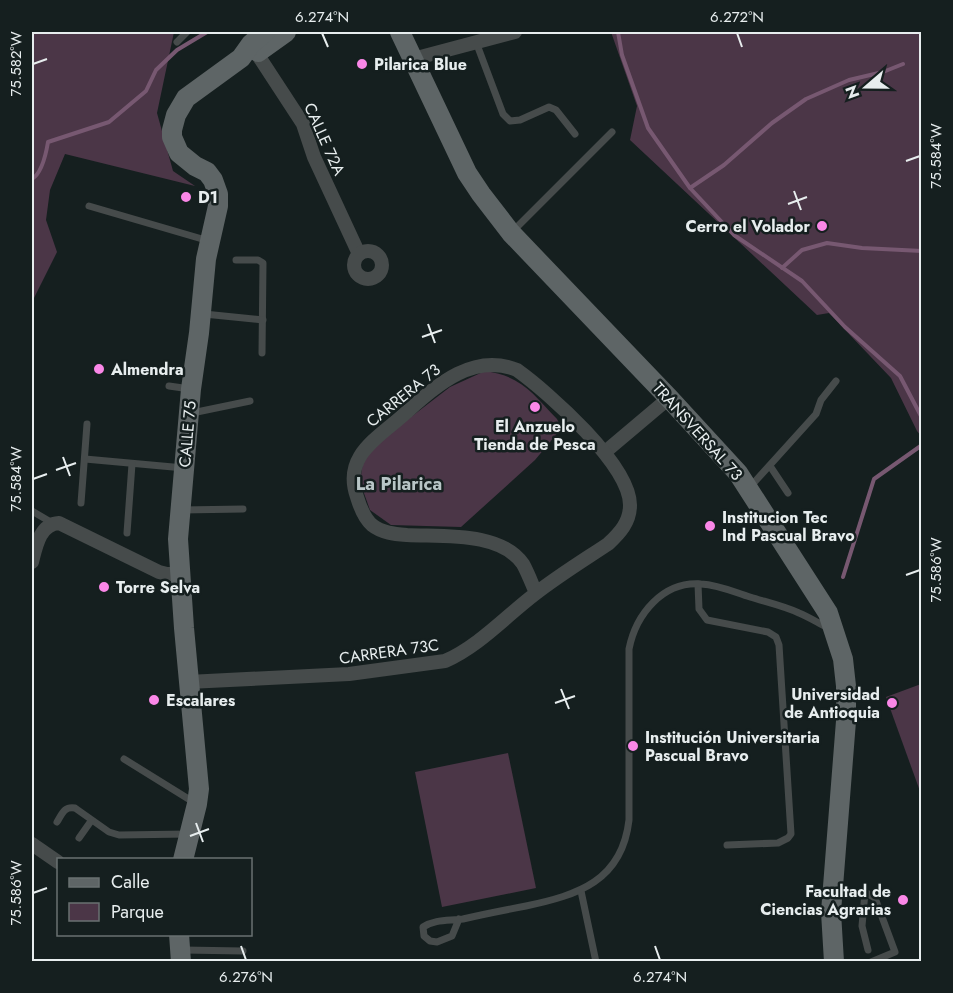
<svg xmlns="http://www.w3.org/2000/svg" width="953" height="993" viewBox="0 0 953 993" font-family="Jost,sans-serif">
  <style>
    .green { fill: #4b3647 }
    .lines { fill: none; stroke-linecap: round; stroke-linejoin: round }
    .stream { stroke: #775871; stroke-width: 4 }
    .lane { stroke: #464b4b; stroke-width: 7 }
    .street { stroke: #464b4b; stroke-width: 14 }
    .secondary { stroke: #5e6566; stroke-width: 20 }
    .ticks { fill: none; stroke: #e7edee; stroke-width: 2 }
    .poi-dot { fill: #fa87e7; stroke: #151f1f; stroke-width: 2 }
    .labels { text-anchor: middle; stroke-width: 5; stroke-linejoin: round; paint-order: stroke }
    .poi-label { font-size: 16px; font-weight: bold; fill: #e7edee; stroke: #151f1f; text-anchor: start }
    .street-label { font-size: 16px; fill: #e7edee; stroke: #151f1f }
    .neighbourhood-label { font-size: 18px; font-weight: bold; fill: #b9c6c7; stroke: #151f1f }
    .neatline { fill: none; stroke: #e7edee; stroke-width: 2 }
    .ticks-label { font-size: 15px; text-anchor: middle; fill: #e7edee }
  </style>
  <rect width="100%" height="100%" fill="#151f1f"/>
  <g class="green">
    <polygon points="32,32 174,32 157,113 173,171 195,186 65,154 50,190 46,220 57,252 32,302"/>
    <polygon points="611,32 921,32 921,436 917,431 891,378 829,313 817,315 630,140 637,106"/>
    <path d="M485 371C522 376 533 394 557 419L560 425V430L535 460 461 527 391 525 370 510 360 482 363 462 372 447 450 387Z"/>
    <polygon points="921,684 922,684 921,794 886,697"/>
    <polygon points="508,753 536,888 442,907 415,772"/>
  </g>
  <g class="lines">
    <g class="stream">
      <polyline points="618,32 622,55 648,128 690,188 734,235 802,281 845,327 900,376 922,418"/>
      <path d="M32 179C42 173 46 154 48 142L109 122 146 91 156 70 177 50 207 32"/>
      <polyline points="690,188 724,165 772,123 806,99 849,80 883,72 903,64"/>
      <polyline points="782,268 802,250 827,243 862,248 922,251"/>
      <polyline points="843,577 874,479 922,445"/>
    </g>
    <g class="lane">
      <polyline points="177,42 187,32"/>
      <polyline points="476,42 503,114 510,121 520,120 549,107 556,110 575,134"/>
      <polyline points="89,206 209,241"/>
      <polyline points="512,232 612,132"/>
      <polyline points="236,260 258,260 263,263 262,353"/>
      <polyline points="204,314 263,320"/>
      <polyline points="169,386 190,389"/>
      <polyline points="192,413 250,401"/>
      <polyline points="85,459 184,468"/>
      <polyline points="770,466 788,493"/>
      <polyline points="750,487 816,414 821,400 836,381"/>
      <polyline points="81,503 87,424"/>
      <polyline points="182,510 243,509"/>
      <polyline points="32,511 54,524"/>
      <polyline points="127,533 132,464"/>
      <polyline points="698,584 699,609 707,620 768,632 776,637 779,645 791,834 788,838 778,843 727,845"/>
      <polyline points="124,759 195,803"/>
      <path d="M57 822C62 814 64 806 75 808L109 832 119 835 188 834"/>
      <polyline points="79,838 91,821"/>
      <polyline points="581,891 596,962"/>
      <path d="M459 919 452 936 437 942 430 941 424 936 423 927C435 919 449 921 463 919 484 914 505 910 526 906 578 895 622 881 629 820V649C636 614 663 581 701 584 719 585 734 592 750 597 766 602 784 606 799 613 809 617 818 623 828 628"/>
      <polyline points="183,950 243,951"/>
      <polyline points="868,950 862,926 865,892 875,898 895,952 871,962"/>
    </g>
    <g class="street">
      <polyline points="252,46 303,124 314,157 359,254"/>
      <polyline points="413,59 515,32"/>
      <circle cx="368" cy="265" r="14"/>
      <polyline points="605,452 669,398"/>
      <path d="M32 562C36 546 40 524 59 523L159 572 167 574H179"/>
      <path d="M188 682 349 674 445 661C479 646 506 616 535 594 558 576 584 560 608 544 620 533 630 522 630 505 630 465 549 393 517 370 471 351 433 389 401 417 375 440 343 457 357 497 360 507 364 518 372 525 382 533 395 534 407 535 441 537 500 531 523 564 528 573 532 584 536 593"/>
      <polyline points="32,844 58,862"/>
    </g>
    <g class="secondary">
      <polyline points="400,32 467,173 481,194 511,233 669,398 738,473 828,613 843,659 846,686 846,721 831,912 834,962"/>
      <polyline points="258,52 286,32"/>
      <polyline points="183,860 197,804 199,789 184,628 178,539 191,389 199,333 206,259 218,206 218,194 213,180 207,172 195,166 179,153 172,137 172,130 176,115 186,98 241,58 251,44 265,32"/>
      <polyline points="179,934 181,962"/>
    </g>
  </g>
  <path class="ticks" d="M322 33 328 47M737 33 742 47M33 64 47 59M906 161 920 156M794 191 801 210M788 204 807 197M428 324 435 343M422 337 442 330M63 457 70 476M56 470 76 463M33 479 47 474M906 575 920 570M561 689 569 709M555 703 575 696M196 823 203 842M190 836 209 829M33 893 47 888M241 946 246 960M655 946 660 960"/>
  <g class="poi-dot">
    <circle cx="362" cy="64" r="6"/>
    <circle cx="186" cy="197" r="6"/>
    <circle cx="822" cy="226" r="6"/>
    <circle cx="99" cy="369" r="6"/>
    <circle cx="535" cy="407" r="6"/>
    <circle cx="710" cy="526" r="6"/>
    <circle cx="104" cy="587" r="6"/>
    <circle cx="154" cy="700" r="6"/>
    <circle cx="892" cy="703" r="6"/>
    <circle cx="633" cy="746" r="6"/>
    <circle cx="903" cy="900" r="6"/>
  </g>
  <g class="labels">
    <g class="poi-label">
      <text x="374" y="70">Pilarica Blue</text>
      <text x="198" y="203">D1</text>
      <text x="810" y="232" text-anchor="end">Cerro el Volador</text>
      <text x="111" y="375">Almendra</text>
      <text x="535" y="432" text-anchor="middle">El Anzuelo<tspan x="535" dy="18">Tienda de Pesca</tspan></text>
      <text x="722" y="523">Institucion Tec<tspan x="722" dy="18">Ind Pascual Bravo</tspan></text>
      <text x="116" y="593">Torre Selva</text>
      <text x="880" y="700" text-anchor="end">Universidad<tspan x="880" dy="18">de Antioquia</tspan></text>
      <text x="166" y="706">Escalares</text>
      <text x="645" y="743">Institución Universitaria<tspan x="645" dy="18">Pascual Bravo</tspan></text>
      <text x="891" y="897" text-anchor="end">Facultad de<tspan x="891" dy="18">Ciencias Agrarias</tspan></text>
    </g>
    <g class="street-label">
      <text transform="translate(325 139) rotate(66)" y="6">CALLE 72A</text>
      <text transform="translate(403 395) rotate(-39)" y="6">CARRERA 73</text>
      <text transform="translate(698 431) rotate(48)" y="6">TRANSVERSAL 73</text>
      <text transform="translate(187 434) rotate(-85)" y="6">CALLE 75</text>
      <text transform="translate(389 651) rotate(-8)" y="6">CARRERA 73C</text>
    </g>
    <g class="neighbourhood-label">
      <text x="399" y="490">La Pilarica</text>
    </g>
  </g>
  <rect width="953" height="993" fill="none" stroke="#151f1f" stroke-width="66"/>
  <rect x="57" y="858" width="195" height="78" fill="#151f1f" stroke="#697172" stroke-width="1.5"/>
  <rect x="69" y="878" width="30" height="9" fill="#5e6566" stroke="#697172" stroke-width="1.5"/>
  <text x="111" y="888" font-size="18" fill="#e7edee">Calle</text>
  <rect x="69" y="903" width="30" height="18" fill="#4b3647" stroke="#697172" stroke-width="1.5"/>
  <text x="111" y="918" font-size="18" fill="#e7edee">Parque</text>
  <g transform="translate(866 87) rotate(250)" stroke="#151f1f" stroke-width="4.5" paint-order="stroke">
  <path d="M0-4.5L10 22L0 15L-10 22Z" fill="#e7edee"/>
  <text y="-9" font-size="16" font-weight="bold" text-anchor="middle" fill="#e7edee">N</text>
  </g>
  <rect x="33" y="33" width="887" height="927" class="neatline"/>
  <g class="ticks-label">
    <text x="322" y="22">6.274°N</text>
    <text x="737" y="22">6.272°N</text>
    <text transform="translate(16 64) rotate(-90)" y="5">75.582°W</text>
    <text transform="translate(936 156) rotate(-90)" y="5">75.584°W</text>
    <text transform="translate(16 479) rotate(-90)" y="5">75.584°W</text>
    <text transform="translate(936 570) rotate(-90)" y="5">75.586°W</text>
    <text transform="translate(16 893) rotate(-90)" y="5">75.586°W</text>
    <text x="246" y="982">6.276°N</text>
    <text x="660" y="982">6.274°N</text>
  </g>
</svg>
